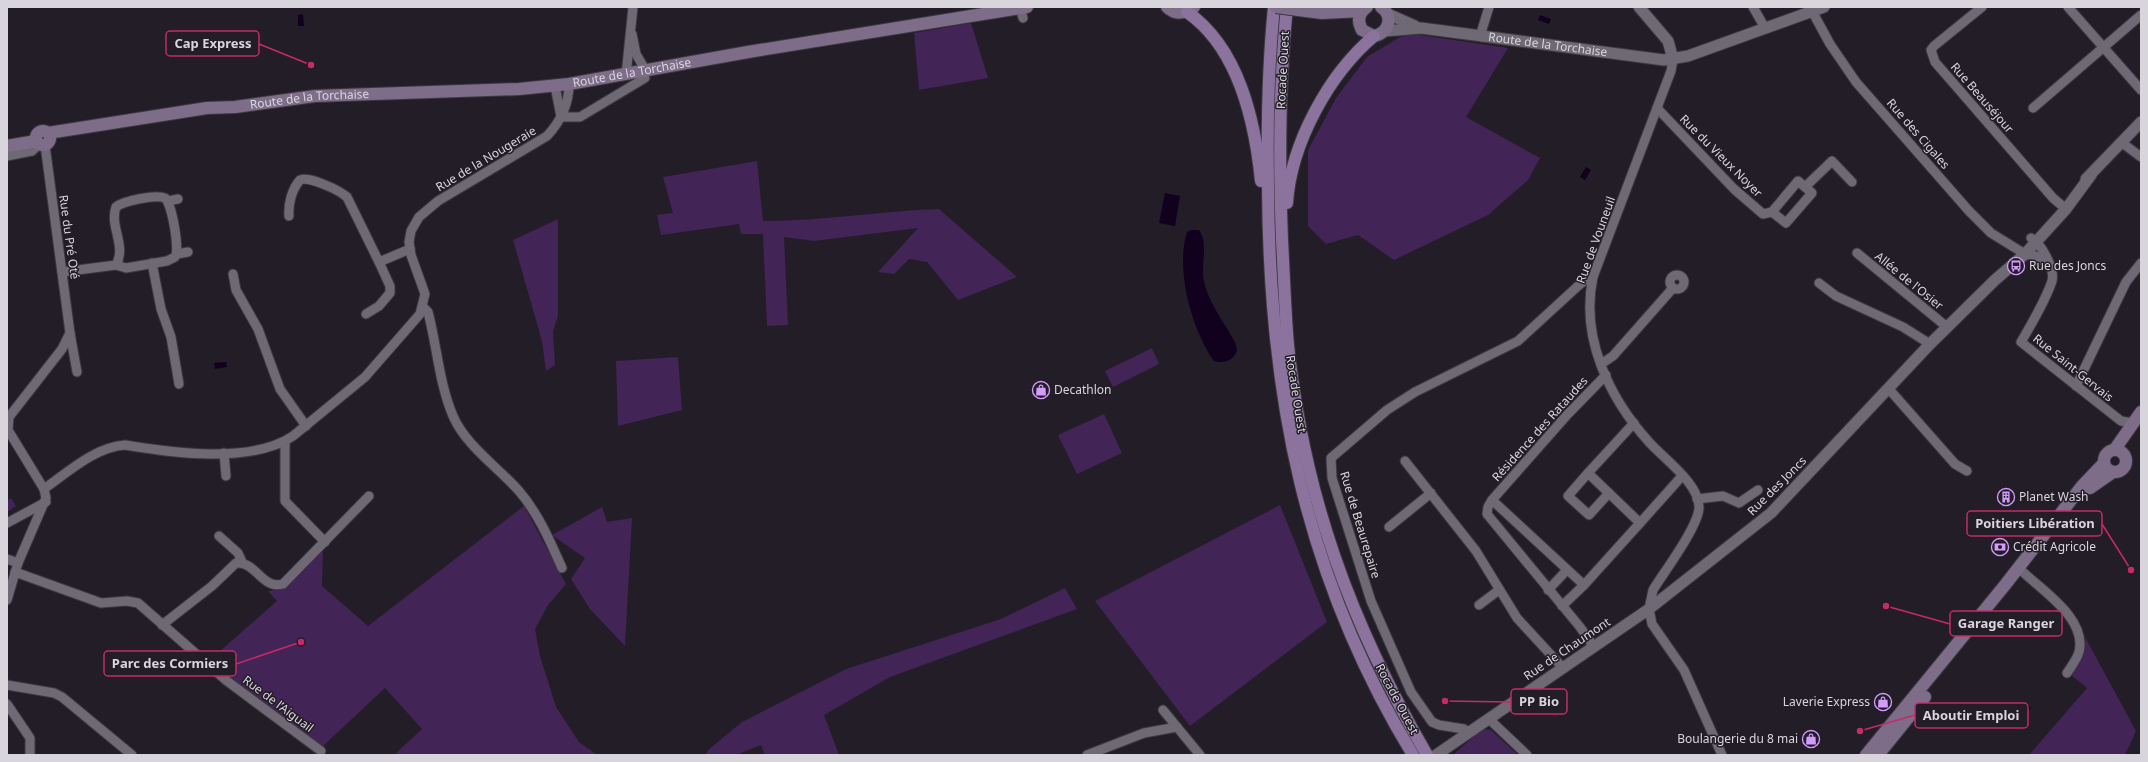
<svg xmlns="http://www.w3.org/2000/svg" width="2148" height="762" viewBox="0 0 2148 762" font-family="'Noto Sans',sans-serif">
  <style>
    .green { fill: #422457 }
    .water { fill: #11001e }
    .lines { fill: none; stroke-linecap: round; stroke-linejoin: round }
    .minor-casing { stroke: #3c3840; stroke-width: 11 }
    .tertiary-casing { stroke: #3c3840; stroke-width: 13 }
    .secondary-casing { stroke: #3c3840; stroke-width: 14 }
    .primary-casing { stroke: #3c3840; stroke-width: 14 }
    .minor { stroke: #6f6875; stroke-width: 9 }
    .tertiary { stroke: #6f6875; stroke-width: 11 }
    .secondary { stroke: #7d6d89; stroke-width: 12 }
    .primary { stroke: #8b739d; stroke-width: 12 }
    .secondary-bridge-casing { stroke: #3c3840; stroke-width: 14; stroke-linecap: butt }
    .secondary-bridge { stroke: #7d6d89; stroke-width: 12 }
    .labels { text-anchor: middle; stroke-width: 3; stroke-linejoin: round; paint-order: stroke }
    .street-label { font-size: 12px; fill: #d9d5dc; stroke: #221d27 }
    .poi-label { font-size: 12px; fill: #d9d5dc; stroke: #221d27; text-anchor: start }
    .leader { fill: none; stroke: #c42b68; stroke-width: 1.5 }
    .callout-dot { fill: #c42b68; stroke: #221d27; stroke-width: 1.5 }
    .callout { fill: #221d27; stroke: #c42b68; stroke-width: 1.5 }
    .callout-label { font-size: 13px; text-anchor: middle; font-weight: bold; fill: #d9d5dc }
  </style>
  <rect width="100%" height="100%" fill="#221d27"/>
  <g class="green">
    <polygon points="971,23 988,78 919,90 914,33"/>
    <polygon points="1409,35 1420,35 1508,48 1466,117 1540,158 1528,180 1488,215 1394,260 1358,235 1326,244 1308,226 1308,150 1336,98 1367,57 1400,37"/>
    <path d="M757 161 763 221C822 221 880 211 939 209L1017 277 958 300 927 262 909 259 894 274 878 272 918 228 814 241 784 237 788 325 767 326 763 234H741L739 224 661 235 657 215 673 213 663 177Z"/>
    <polygon points="558,219 558,316 553,331 555,365 546,371 542,341 513,240"/>
    <polygon points="1152,348 1159,364 1113,387 1105,371"/>
    <polygon points="678,357 682,410 618,426 616,361"/>
    <polygon points="1104,414 1122,453 1077,474 1058,435"/>
    <polygon points="11,498 16,506 7,512 7,501"/>
    <polygon points="1280,505 1327,622 1190,726 1095,601"/>
    <path d="M524 506 566 584 548 605 535 629 540 656 556 707 579 742 597 755H399L396 753 422 729 385 688 322 747 228 676 212 658 277 601 268 591C292 590 307 565 323 550L322 586 368 626Z"/>
    <polygon points="602,507 607,522 632,518 625,646 590,609 571,579 585,558 552,535"/>
    <polygon points="1065,588 1077,609 890,677 824,715 839,755 765,755 761,745 736,755 705,755 709,749 742,722 846,669 1001,619"/>
    <polygon points="2085,637 2136,731 2125,755 2029,755 2087,688 2070,674 2080,659"/>
    <polygon points="1487,729 1491,730 1518,755 1453,755 1481,730"/>
  </g>
  <g class="water">
    <polygon points="303,14 304,26 298,26 298,15"/>
    <polygon points="1540,15 1551,19 1549,24 1538,20"/>
    <polygon points="1586,167 1591,170 1585,180 1580,177"/>
    <polygon points="1165,193 1180,196 1175,226 1159,223"/>
    <path d="M1192 230H1199C1208 242 1202 261 1203 275 1205 298 1224 322 1235 342L1237 350C1235 360 1223 364 1214 361 1192 330 1175 270 1187 232Z"/>
    <polygon points="226,362 227,367 215,369 214,363"/>
    <polygon points="2027,705 2031,708 2023,717 2020,714"/>
  </g>
  <g class="lines">
    <g class="minor-casing">
      <g id="minor">
        <polyline points="1753,7 1765,28"/>
        <polyline points="1982,7 1934,46 1931,50 1935,62 2053,198 2066,209"/>
        <polyline points="2068,7 2141,90"/>
        <polyline points="1020,8 1023,18"/>
        <polyline points="1812,11 1830,44 1856,82 1969,211 1991,233 2025,254 2036,256 2049,266"/>
        <polyline points="632,34 636,54 646,71"/>
        <polyline points="1482,37 1481,33 1489,7"/>
        <path d="M1673 59 1671 71 1593 277C1580 337 1609 398 1649 442 1664 459 1700 484 1699 508 1698 527 1664 572 1653 590L1649 609 1652 624 1684 670 1722 755"/>
        <polyline points="626,75 633,7"/>
        <polyline points="555,86 561,117"/>
        <polyline points="1657,108 1734,189 1763,214 1772,212 1798,181 1812,193 1786,223 1772,212"/>
        <polyline points="2033,108 2141,15"/>
        <polyline points="561,117 580,117 645,78"/>
        <polyline points="2121,142 2141,157"/>
        <polyline points="45,145 70,333 77,372"/>
        <polyline points="7,156 32,151 39,144"/>
        <polyline points="1805,187 1832,161 1852,182"/>
        <polyline points="168,201 178,199"/>
        <path d="M289 216C288 204 292 189 300 180 309 176 339 190 347 197L379 262 410 249"/>
        <path d="M2031 238C2042 244 2055 269 2052 281 2045 302 2032 323 2021 342L2121 421 2133 423"/>
        <polyline points="1857,253 1947,327"/>
        <polyline points="177,254 188,252"/>
        <polyline points="152,263 161,309 171,337 179,384"/>
        <path d="M62 272 116 265 126 268 167 261 175 257C180 250 172 204 165 198 156 194 123 201 116 207 109 226 127 246 116 265"/>
        <polyline points="233,274 236,290 258,329 280,389 306,426"/>
        <circle cx="1677" cy="282" r="7"/>
        <polyline points="1819,283 1836,296 1903,327 1930,344"/>
        <path d="M423 307 428 312C437 346 439 383 453 416 466 446 498 467 519 491 538 513 550 541 562 568"/>
        <polyline points="366,314 379,306 390,293 390,286 379,262"/>
        <polyline points="1601,364 1613,356 1673,288"/>
        <polyline points="2076,386 2126,282 2141,263"/>
        <polyline points="1888,388 1955,464 1967,471"/>
        <polyline points="1634,423 1588,473 1640,523 1682,476"/>
        <polyline points="285,442 285,501 325,542"/>
        <polyline points="224,453 226,476"/>
        <polyline points="1405,461 1476,551 1517,618 1563,668"/>
        <polyline points="1588,473 1568,496 1589,515 1609,493"/>
        <path d="M44 489C68 472 95 447 125 445 173 453 251 464 293 436L365 377 420 314 425 294 411 255 409 242 411 231 419 217 438 201 547 136C561 121 569 105 569 84"/>
        <polyline points="1697,499 1723,496 1739,503 1758,490"/>
        <polyline points="1492,500 1567,415 1606,375"/>
        <polyline points="7,523 46,502"/>
        <polyline points="1389,527 1431,493"/>
        <polyline points="219,536 238,553 242,562"/>
        <polyline points="7,559 18,563"/>
        <polyline points="15,572 101,603 127,601 138,603 227,681 321,751"/>
        <path d="M2023 572C2044 592 2087 619 2079 652 2077 659 2071 667 2067 673"/>
        <polyline points="1548,590 1567,570"/>
        <polyline points="7,600 18,563 46,498 44,489 8,430 9,417 62,349 70,333"/>
        <polyline points="1479,605 1499,590"/>
        <polyline points="1562,606 1584,585"/>
        <path d="M162 625 212 586 236 563C256 561 262 590 283 584L369 496"/>
        <polyline points="1594,647 1580,627 1487,514 1488,507 1492,500 1584,585 1640,523"/>
        <polyline points="7,685 54,693 62,697 132,755"/>
        <polyline points="7,704 30,738 30,755"/>
        <polyline points="1163,710 1200,755"/>
        <polyline points="1489,719 1527,755"/>
        <polyline points="1469,732 1464,729 1439,725 1432,722 1411,692 1371,601 1332,478 1331,458 1387,410 1415,392 1518,341 1578,286 1588,278 1593,277"/>
        <polyline points="1087,755 1144,733 1177,727"/>
      </g>
    </g>
    <g class="tertiary-casing">
      <g id="tertiary">
        <polyline points="1639,7 1668,41 1673,59"/>
        <polyline points="1388,14 1415,26"/>
        <path id="s1" d="M1385 31 1421 28 1664 60 1688 56 1824 7"/>
        <polyline points="2086,179 2141,122"/>
        <polyline points="1436,755 1649,609 1771,513 1930,344 1995,280 2025,254 2066,209 2091,175"/>
      </g>
    </g>
    <g class="secondary-casing">
      <g id="secondary">
        <path d="M1167 7C1175 15 1185 14 1194 7"/>
        <path d="M1367 7C1358 13 1357 21 1362 30L1374 36C1389 33 1394 16 1381 7"/>
        <polyline points="1306,11 1322,13 1362,11"/>
        <circle cx="43" cy="138" r="7"/>
        <path id="s2" d="M48 133 207 108 235 107 315 96 519 89 569 84 748 52 1027 7"/>
        <polyline points="7,146 36,141"/>
        <polyline points="2115,449 2141,412"/>
        <circle cx="2115" cy="461" r="11"/>
        <polyline points="2090,488 2113,472"/>
        <polyline points="1866,755 2005,585 2082,486 2104,463"/>
        <polyline points="1878,755 1925,697"/>
      </g>
    </g>
    <g class="primary-casing">
      <g id="primary">
        <path d="M1274 7C1268 66 1267 126 1268 186 1269 393 1304 576 1413 755"/>
        <path d="M1287 7C1279 84 1279 163 1282 240 1284 275 1285 311 1288 345 1304 497 1351 624 1427 755"/>
        <path d="M1187 12C1239 48 1255 121 1261 181"/>
        <path d="M1287 203C1291 143 1329 74 1374 36"/>
      </g>
    </g>
    <use href="#minor" class="minor"/>
    <use href="#tertiary" class="tertiary"/>
    <use href="#secondary" class="secondary"/>
    <use href="#primary" class="primary"/>
    <g class="secondary-bridge-casing">
      <polyline id="secondary-bridge" points="1276,7 1306,11"/>
    </g>
    <use href="#secondary-bridge" class="secondary-bridge"/>
  </g>
  <defs>
    <g id="bus-ring" transform="scale(0.9)"><circle r="9.5" fill="#221d27" stroke="#d39cfc" stroke-width="1.5"/><path d="M-5-6H5V4H4V6H2V4H-2V6H-4V4H-5ZM-3.5-4V0h7V-4ZM-3.5 1.2v1.5H-2V1.2ZM2 1.2v1.5H3.5V1.2Z" fill="#d39cfc"/></g>
    <g id="shop-ring" transform="scale(0.9)"><circle r="9.5" fill="#221d27" stroke="#d39cfc" stroke-width="1.5"/><path d="M-5-2.5h2.3a2.7 3.5 0 0 1 5.4 0H5L5.5 6h-11ZM-1.5-2.5h3a1.5 2.3 0 0 0-3 0Z" fill="#d39cfc"/></g>
    <g id="building-ring" transform="scale(0.9)"><circle r="9.5" fill="#221d27" stroke="#d39cfc" stroke-width="1.5"/><path d="M-4-6H4V6H1V3H-1V6H-4ZM-2.5-4.3h1.7v1.8h-1.7ZM.8-4.3h1.7v1.8H.8ZM-2.5-1h1.7V.8h-1.7ZM.8-1h1.7V.8H.8Z" fill="#d39cfc"/></g>
    <g id="bank-ring" transform="scale(0.9)"><circle r="9.5" fill="#221d27" stroke="#d39cfc" stroke-width="1.5"/><path d="M-6-4H6V4H-6ZM0-2.3a2.3 2.3 0 1 0 0 4.6a2.3 2.3 0 1 0 0-4.6Z" fill="#d39cfc"/></g>
  </defs>
  <g fill-rule="evenodd">
    <use href="#bus-ring" x="2016" y="266"/>
    <use href="#shop-ring" x="1041" y="390"/>
    <use href="#building-ring" x="2006" y="497"/>
    <use href="#bank-ring" x="2000" y="547"/>
    <use href="#shop-ring" x="1883" y="702"/>
    <use href="#shop-ring" x="1811" y="739"/>
  </g>
  <g class="labels">
    <g class="street-label">
      <text dy="4" stroke="none"><textPath href="#s1" startOffset="164">Route de la Torchaise</textPath></text>
      <text transform="translate(1283 70) rotate(-87)" y="4">Rocade Ouest</text>
      <text dy="4" stroke="none"><textPath href="#s2" startOffset="588">Route de la Torchaise</textPath></text>
      <text transform="translate(1982 98) rotate(49)" y="4">Rue Beauséjour</text>
      <text dy="4" stroke="none"><textPath href="#s2" startOffset="264">Route de la Torchaise</textPath></text>
      <text transform="translate(1918 134) rotate(49)" y="4">Rue des Cigales</text>
      <text transform="translate(1721 156) rotate(45)" y="4">Rue du Vieux Noyer</text>
      <text transform="translate(486 159) rotate(-31)" y="4">Rue de la Nougeraie</text>
      <text transform="translate(69 237) rotate(82)" y="4">Rue du Pré Oté</text>
      <text transform="translate(1596 240) rotate(-70)" y="4">Rue de Vouneuil</text>
      <text transform="translate(1909 281) rotate(39)" y="4">Allée de l'Osier</text>
      <text transform="translate(2073 368) rotate(39)" y="4">Rue Saint-Gervais</text>
      <text transform="translate(1296 394) rotate(81)" y="4">Rocade Ouest</text>
      <text transform="translate(1540 429) rotate(-48)" y="4">Résidence des Rataudes</text>
      <text transform="translate(1777 486) rotate(-45)" y="4">Rue des Joncs</text>
      <text transform="translate(1360 525) rotate(73)" y="4">Rue de Beaurepaire</text>
      <text transform="translate(1567 649) rotate(-34)" y="4">Rue de Chaumont</text>
      <text transform="translate(1397 699) rotate(62)" y="4">Rocade Ouest</text>
      <text transform="translate(278 704) rotate(37)" y="4">Rue de l’Aiguail</text>
    </g>
    <g class="poi-label">
      <text x="2029" y="270">Rue des Joncs</text>
      <text x="1054" y="394">Decathlon</text>
      <text x="2019" y="501">Planet Wash</text>
      <text x="2013" y="551">Crédit Agricole</text>
      <text x="1870" y="706" text-anchor="end">Laverie Express</text>
      <text x="1798" y="743" text-anchor="end">Boulangerie du 8 mai</text>
    </g>
  </g>
  <path class="leader" d="M311 65L259 44M2131 570L2102 524M1886 606L1950 624M301 642L236 664M1445 701L1511 702M1860 731L1915 715"/>
  <g class="callout-dot">
    <circle cx="311" cy="65" r="4"/>
    <circle cx="2131" cy="570" r="4"/>
    <circle cx="1886" cy="606" r="4"/>
    <circle cx="301" cy="642" r="4"/>
    <circle cx="1445" cy="701" r="4"/>
    <circle cx="1860" cy="731" r="4"/>
  </g>
  <g class="callout">
    <rect x="166" y="31" width="93" height="25" rx="4"/>
    <rect x="1967" y="511" width="135" height="25" rx="4"/>
    <rect x="1950" y="611" width="112" height="25" rx="4"/>
    <rect x="104" y="651" width="132" height="25" rx="4"/>
    <rect x="1511" y="689" width="56" height="25" rx="4"/>
    <rect x="1915" y="703" width="113" height="25" rx="4"/>
  </g>
  <g class="callout-label">
    <text x="213" y="48">Cap Express</text>
    <text x="2035" y="528">Poitiers Libération</text>
    <text x="2006" y="628">Garage Ranger</text>
    <text x="170" y="668">Parc des Cormiers</text>
    <text x="1539" y="706">PP Bio</text>
    <text x="1971" y="720">Aboutir Emploi</text>
  </g>
  <rect width="2148" height="762" fill="none" stroke="#d9d5dc" stroke-width="16"/>
</svg>
